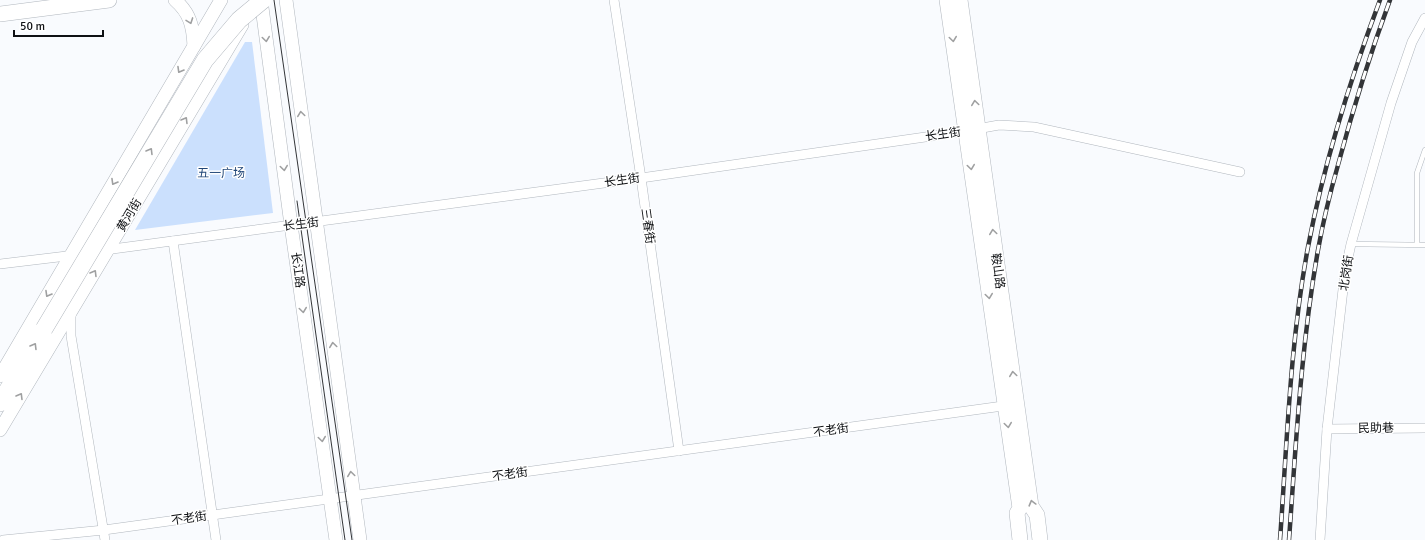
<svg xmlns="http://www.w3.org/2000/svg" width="1425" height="540" viewBox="0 0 1425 540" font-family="Signika,'Noto Sans SC',sans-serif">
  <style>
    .green { fill: #cbe0fd }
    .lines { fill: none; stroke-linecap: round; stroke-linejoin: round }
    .lane-casing { stroke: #b1b7be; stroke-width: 5.5 }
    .street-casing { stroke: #b1b7be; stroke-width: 10 }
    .secondary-casing { stroke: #b1b7be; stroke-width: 14 }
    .primary-casing { stroke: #b1b7be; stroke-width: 16 }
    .highway-casing { stroke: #b1b7be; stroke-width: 18 }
    .lane { stroke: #fff; stroke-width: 4.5 }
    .street { stroke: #fff; stroke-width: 9 }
    .secondary { stroke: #fff; stroke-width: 13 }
    .primary { stroke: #fff; stroke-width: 15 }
    .highway { stroke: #fff; stroke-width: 17 }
    .tram { stroke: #333538; stroke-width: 1 }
    .rail-casing { stroke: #333538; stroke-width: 4.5 }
    .rail { stroke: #fff; stroke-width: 3; stroke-dasharray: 9; stroke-linecap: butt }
    .highway-bridge-casing { stroke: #b1b7be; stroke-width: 18; stroke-linecap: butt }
    .highway-bridge { stroke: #fff; stroke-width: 17 }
    .oneway { stroke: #9fa0a1 }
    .labels { text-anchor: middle; stroke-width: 3; stroke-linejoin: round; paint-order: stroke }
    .street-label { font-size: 12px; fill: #0f1114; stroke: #fff }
    .park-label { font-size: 12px; fill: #214778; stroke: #fff }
  </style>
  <rect width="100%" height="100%" fill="#f9fbfe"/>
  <polygon class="green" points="245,42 252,42 273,213 135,230"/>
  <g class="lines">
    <g class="lane-casing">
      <g id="lane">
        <polyline points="1351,244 1425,245"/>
        <polyline points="1417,244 1417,173 1425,150"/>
      </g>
    </g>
    <g class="street-casing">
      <g id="street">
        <polyline points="614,0 641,178 679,451"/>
        <polyline points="173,241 216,540"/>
        <polyline points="105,250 641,178 960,132 999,125 1034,127 1240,172"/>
        <polyline points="0,264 75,255"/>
        <polyline points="71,312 71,336 105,540"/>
        <polyline points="1327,429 1425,428"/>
        <polyline points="3,540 104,530 1010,405"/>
        <polyline points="1320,540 1327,429 1345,272 1351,244 1391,103 1412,42 1425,18"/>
      </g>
    </g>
    <g class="secondary-casing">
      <g id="secondary">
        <path d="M175 0C190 13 193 26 194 46"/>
        <polyline points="261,0 291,225 336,540"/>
        <polyline points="286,0 360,540"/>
        <polyline points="0,376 221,0"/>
        <polyline points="0,430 242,25"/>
      </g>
    </g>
    <g class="primary-casing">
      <g id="primary">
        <polyline points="947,0 1020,508 1017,513 1020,540"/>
        <polyline points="960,0 1031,506 1037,515 1040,540"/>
        <polyline points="0,14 109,0"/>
      </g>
    </g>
    <g class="highway-casing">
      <polyline id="highway" points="0,403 44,329"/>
    </g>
    <use href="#lane" class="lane"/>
    <use href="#street" class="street"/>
    <use href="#secondary" class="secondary"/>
    <use href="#primary" class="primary"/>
    <use href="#highway" class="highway"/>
    <g class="tram">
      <polyline points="274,0 352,540"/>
      <polyline points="297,201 345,540"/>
    </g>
    <g class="rail-casing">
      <g id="rail">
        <path d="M1280 540C1287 443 1290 343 1308 247 1324 163 1350 80 1380 0"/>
        <path d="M1289 540C1296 443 1301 346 1318 250 1323 222 1330 193 1338 165 1353 109 1370 54 1390 0"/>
      </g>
    </g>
    <use href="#rail" class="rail"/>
    <g class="highway-bridge-casing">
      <polyline id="highway-bridge" points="44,329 205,60 239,20 263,0"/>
    </g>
    <use href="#highway-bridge" class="highway-bridge"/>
  </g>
  <defs><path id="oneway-chevron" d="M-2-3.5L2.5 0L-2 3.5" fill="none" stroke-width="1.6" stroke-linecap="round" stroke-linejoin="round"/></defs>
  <g class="oneway">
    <use href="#oneway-chevron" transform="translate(190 21) rotate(70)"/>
    <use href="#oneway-chevron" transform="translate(266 39) rotate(82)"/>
    <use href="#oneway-chevron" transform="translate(953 39) rotate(82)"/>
    <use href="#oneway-chevron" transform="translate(180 70) rotate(120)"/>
    <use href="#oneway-chevron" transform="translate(975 103) rotate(-98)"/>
    <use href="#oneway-chevron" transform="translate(301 114) rotate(-98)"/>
    <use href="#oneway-chevron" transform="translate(185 120) rotate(-59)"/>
    <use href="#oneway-chevron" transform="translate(150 151) rotate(-59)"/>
    <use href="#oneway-chevron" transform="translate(971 167) rotate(82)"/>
    <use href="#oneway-chevron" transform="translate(284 168) rotate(82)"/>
    <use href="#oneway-chevron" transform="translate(114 182) rotate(120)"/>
    <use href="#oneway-chevron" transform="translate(993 232) rotate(-98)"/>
    <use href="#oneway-chevron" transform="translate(94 273) rotate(-59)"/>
    <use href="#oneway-chevron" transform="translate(48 294) rotate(120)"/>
    <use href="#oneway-chevron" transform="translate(989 296) rotate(82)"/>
    <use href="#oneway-chevron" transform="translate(303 310) rotate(82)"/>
    <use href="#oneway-chevron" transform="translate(333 345) rotate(-98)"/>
    <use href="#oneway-chevron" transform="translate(34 346) rotate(-59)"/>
    <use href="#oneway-chevron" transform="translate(1013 374) rotate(-98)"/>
    <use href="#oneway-chevron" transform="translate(20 396) rotate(-59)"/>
    <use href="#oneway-chevron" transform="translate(1008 425) rotate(82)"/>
    <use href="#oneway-chevron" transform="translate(322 439) rotate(82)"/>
    <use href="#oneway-chevron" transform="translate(351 474) rotate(-98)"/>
    <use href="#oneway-chevron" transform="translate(1032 503) rotate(-105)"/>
  </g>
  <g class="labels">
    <g class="street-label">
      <text transform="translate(943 134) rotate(-8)" y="4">长生街</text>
      <text transform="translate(622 180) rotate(-8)" y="4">长生街</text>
      <text transform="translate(129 215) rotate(-59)" y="4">黄河街</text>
      <text transform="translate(301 224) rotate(-7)" y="4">长生街</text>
      <text transform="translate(648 226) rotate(82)" y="4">三春街</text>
      <text transform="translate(298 270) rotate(82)" y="4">长江路</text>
      <text transform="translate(998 271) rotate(82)" y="4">鞍山路</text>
      <text transform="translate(1346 273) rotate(-81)" y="4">北岗街</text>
      <text transform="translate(1376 428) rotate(-1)" y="4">民助巷</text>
      <text transform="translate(831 430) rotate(-8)" y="4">不老街</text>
      <text transform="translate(510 474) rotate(-8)" y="4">不老街</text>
      <text transform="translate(189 518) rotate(-8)" y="4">不老街</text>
    </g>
    <g class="park-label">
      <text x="221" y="177">五一广场</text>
    </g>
  </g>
  <path d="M14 30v6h89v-6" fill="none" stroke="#0f1114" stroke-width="2"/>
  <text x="20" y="30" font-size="12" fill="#0f1114" stroke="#ffffff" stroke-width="3" paint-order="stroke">50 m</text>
</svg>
